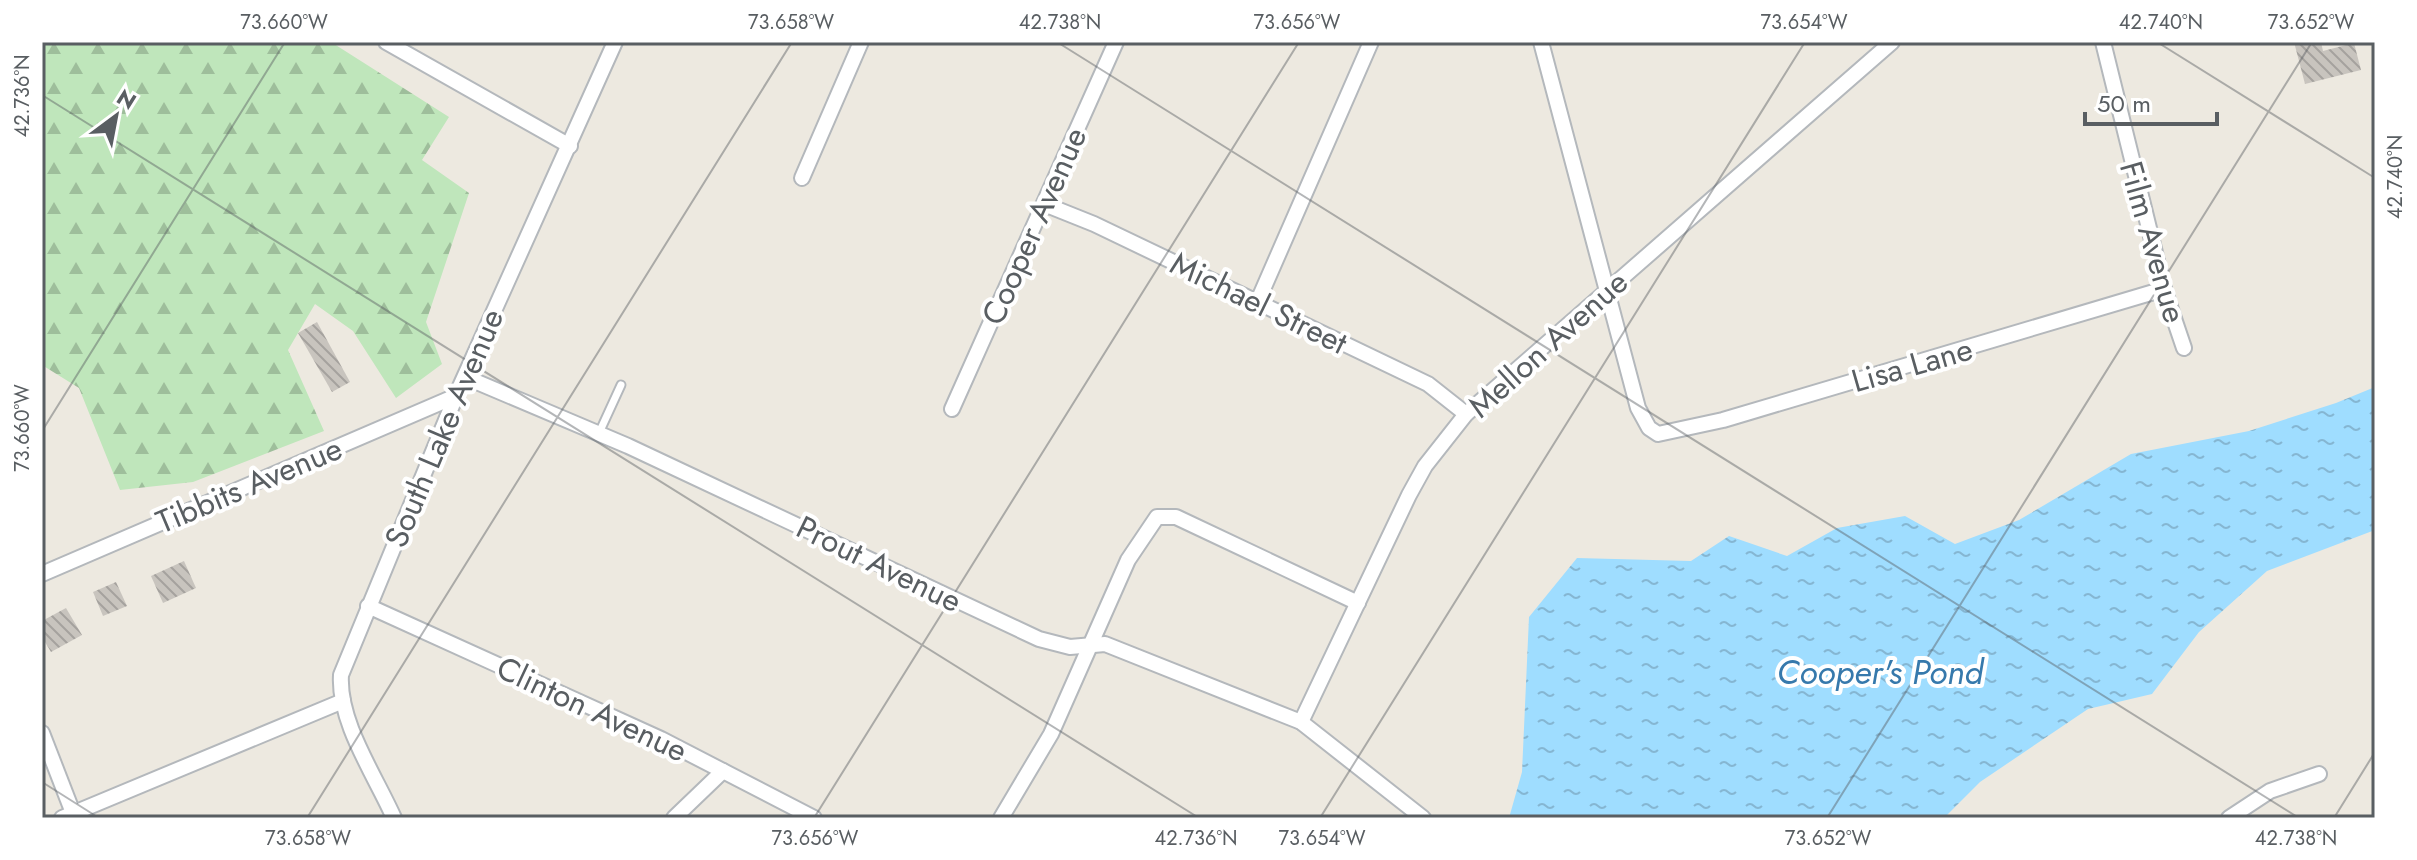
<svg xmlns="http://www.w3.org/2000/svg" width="2417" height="860" viewBox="0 0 2417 860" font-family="Jost,sans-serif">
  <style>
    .forest { fill: url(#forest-firs) }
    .water { fill: url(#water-ripples) }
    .building { fill: url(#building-back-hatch) }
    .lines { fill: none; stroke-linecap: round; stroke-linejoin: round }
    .lane-casing { stroke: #b4b8bc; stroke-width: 11 }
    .street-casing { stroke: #b4b8bc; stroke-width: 18 }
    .lane { stroke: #fff; stroke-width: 7 }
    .street { stroke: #fff; stroke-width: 14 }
    .ticks { fill: none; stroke: #595e62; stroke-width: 2; stroke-opacity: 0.45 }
    .labels { text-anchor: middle; stroke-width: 8; stroke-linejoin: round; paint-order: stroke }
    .street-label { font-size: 32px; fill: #595e62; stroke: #fff }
    .water-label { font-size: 34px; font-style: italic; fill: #3679ac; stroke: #fff }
    .neatline { fill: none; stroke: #595e62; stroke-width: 3 }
    .ticks-label { font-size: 20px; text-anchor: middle; fill: #595e62 }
  </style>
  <defs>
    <pattern id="forest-firs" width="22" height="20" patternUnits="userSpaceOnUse" patternTransform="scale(2)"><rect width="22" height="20" fill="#bfe6bb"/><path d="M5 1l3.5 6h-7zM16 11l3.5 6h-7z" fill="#9ebe9b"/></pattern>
    <pattern id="water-ripples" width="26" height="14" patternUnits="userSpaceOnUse" patternTransform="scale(2)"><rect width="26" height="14" fill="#9fddff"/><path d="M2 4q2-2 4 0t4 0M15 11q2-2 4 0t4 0" fill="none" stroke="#85b6d2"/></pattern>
    <pattern id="building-back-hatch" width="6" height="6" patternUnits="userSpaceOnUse" patternTransform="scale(2)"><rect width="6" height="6" fill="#c8c4be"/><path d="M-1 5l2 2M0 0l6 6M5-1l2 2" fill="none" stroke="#a5a29e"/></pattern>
  </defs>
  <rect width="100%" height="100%" fill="#ede9e0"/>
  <polygon class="forest" points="42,42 331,42 449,117 422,160 469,193 426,322 442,364 396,398 353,331 315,304 288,350 324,431 193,482 120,490 79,388 42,365"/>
  <polygon class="water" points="2375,387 2375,530 2267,571 2199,632 2152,694 2088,709 1980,782 1944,818 1509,818 1522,772 1529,617 1577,558 1691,561 1729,536 1787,556 1837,528 1905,516 1955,544 2019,520 2131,454 2249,431 2336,403"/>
  <g class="building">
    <polygon points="2294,42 2321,42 2323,51 2354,43 2361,70 2305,84"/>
    <polygon points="317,322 350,382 332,392 298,333"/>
    <polygon points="184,561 196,588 163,603 151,576"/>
    <polygon points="116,582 127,606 103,616 93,592"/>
    <polygon points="66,608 82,635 51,652 42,637 42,621"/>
  </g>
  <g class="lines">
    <g class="lane-casing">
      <polyline id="lane" points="599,433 621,385"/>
    </g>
    <g class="street-casing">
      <g id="street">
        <polyline points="386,42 570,146"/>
        <polyline points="1541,42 1638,408 1649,428 1658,434 1723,420 2164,289"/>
        <polyline points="2103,42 2164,289 2184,348"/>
        <polyline points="802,178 861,42"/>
        <polyline points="1044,204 1094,224 1428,384 1466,414"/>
        <polyline points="1257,303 1371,42"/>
        <polyline points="465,377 628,446 1039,639 1070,647 1105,644 1301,722 1423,818"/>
        <polyline points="952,409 1116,42"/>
        <polyline points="42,574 456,396"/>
        <polyline points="368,606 661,739 814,818"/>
        <polyline points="1301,722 1409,495 1425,466 1466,414 1892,42"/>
        <polyline points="42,733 73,813"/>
        <polyline points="62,818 343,701"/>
        <path d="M394 818C375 775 338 722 341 675L458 391 615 42"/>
        <polyline points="674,818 723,771"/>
        <polyline points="1001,818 1051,734 1128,560 1157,517 1176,517 1358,603"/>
        <polyline points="2229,818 2270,791 2319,774"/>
      </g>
    </g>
    <use href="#lane" class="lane"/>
    <use href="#street" class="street"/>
  </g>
  <path class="ticks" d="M1057 42 2299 818M2157 42 2375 178M42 95 1199 818M42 431 285 42M42 782 99 818M307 818 792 42M814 818 1299 42M1320 818 1805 42M1827 818 2312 42M2334 818 2375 752"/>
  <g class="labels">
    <g class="street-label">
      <text transform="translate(1034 226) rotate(-66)" y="11">Cooper Avenue</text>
      <text transform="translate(2153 242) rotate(74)" y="11">Film Avenue</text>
      <text transform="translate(1259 303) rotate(26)" y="11">Michael Street</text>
      <text transform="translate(1548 344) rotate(-42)" y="11">Mellon Avenue</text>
      <text transform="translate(1912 365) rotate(-16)" y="11">Lisa Lane</text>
      <text transform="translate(444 428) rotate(-67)" y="11">South Lake Avenue</text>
      <text transform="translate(249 485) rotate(-23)" y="11">Tibbits Avenue</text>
      <text transform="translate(879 564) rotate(26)" y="11">Prout Avenue</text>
      <text transform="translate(592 709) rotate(25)" y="11">Clinton Avenue</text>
    </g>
    <g class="water-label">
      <text x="1880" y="684">Cooper's Pond</text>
    </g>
  </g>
  <rect width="2417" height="860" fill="none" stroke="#ffffff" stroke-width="88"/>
  <g transform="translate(116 116) rotate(32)" stroke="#ffffff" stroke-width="6" paint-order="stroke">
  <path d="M0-6L14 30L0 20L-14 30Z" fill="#595e62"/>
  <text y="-12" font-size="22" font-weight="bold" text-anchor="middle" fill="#595e62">N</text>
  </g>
  <path d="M2085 112v12h132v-12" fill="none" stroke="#595e62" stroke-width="4"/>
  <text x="2097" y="112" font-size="24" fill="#595e62" stroke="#ffffff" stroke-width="6" paint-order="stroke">50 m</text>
  <rect x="44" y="44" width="2329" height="772" class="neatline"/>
  <g class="ticks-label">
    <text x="284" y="29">73.660°W</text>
    <text x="791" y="29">73.658°W</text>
    <text x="1060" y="29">42.738°N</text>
    <text x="1297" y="29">73.656°W</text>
    <text x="1804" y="29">73.654°W</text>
    <text x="2161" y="29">42.740°N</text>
    <text x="2311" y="29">73.652°W</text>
    <text transform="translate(22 96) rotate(-90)" y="7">42.736°N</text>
    <text transform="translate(2395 177) rotate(-90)" y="7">42.740°N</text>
    <text transform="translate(22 428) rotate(-90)" y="7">73.660°W</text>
    <text x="308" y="845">73.658°W</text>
    <text x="815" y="845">73.656°W</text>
    <text x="1196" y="845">42.736°N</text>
    <text x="1322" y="845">73.654°W</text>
    <text x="1828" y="845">73.652°W</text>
    <text x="2296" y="845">42.738°N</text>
  </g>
</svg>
